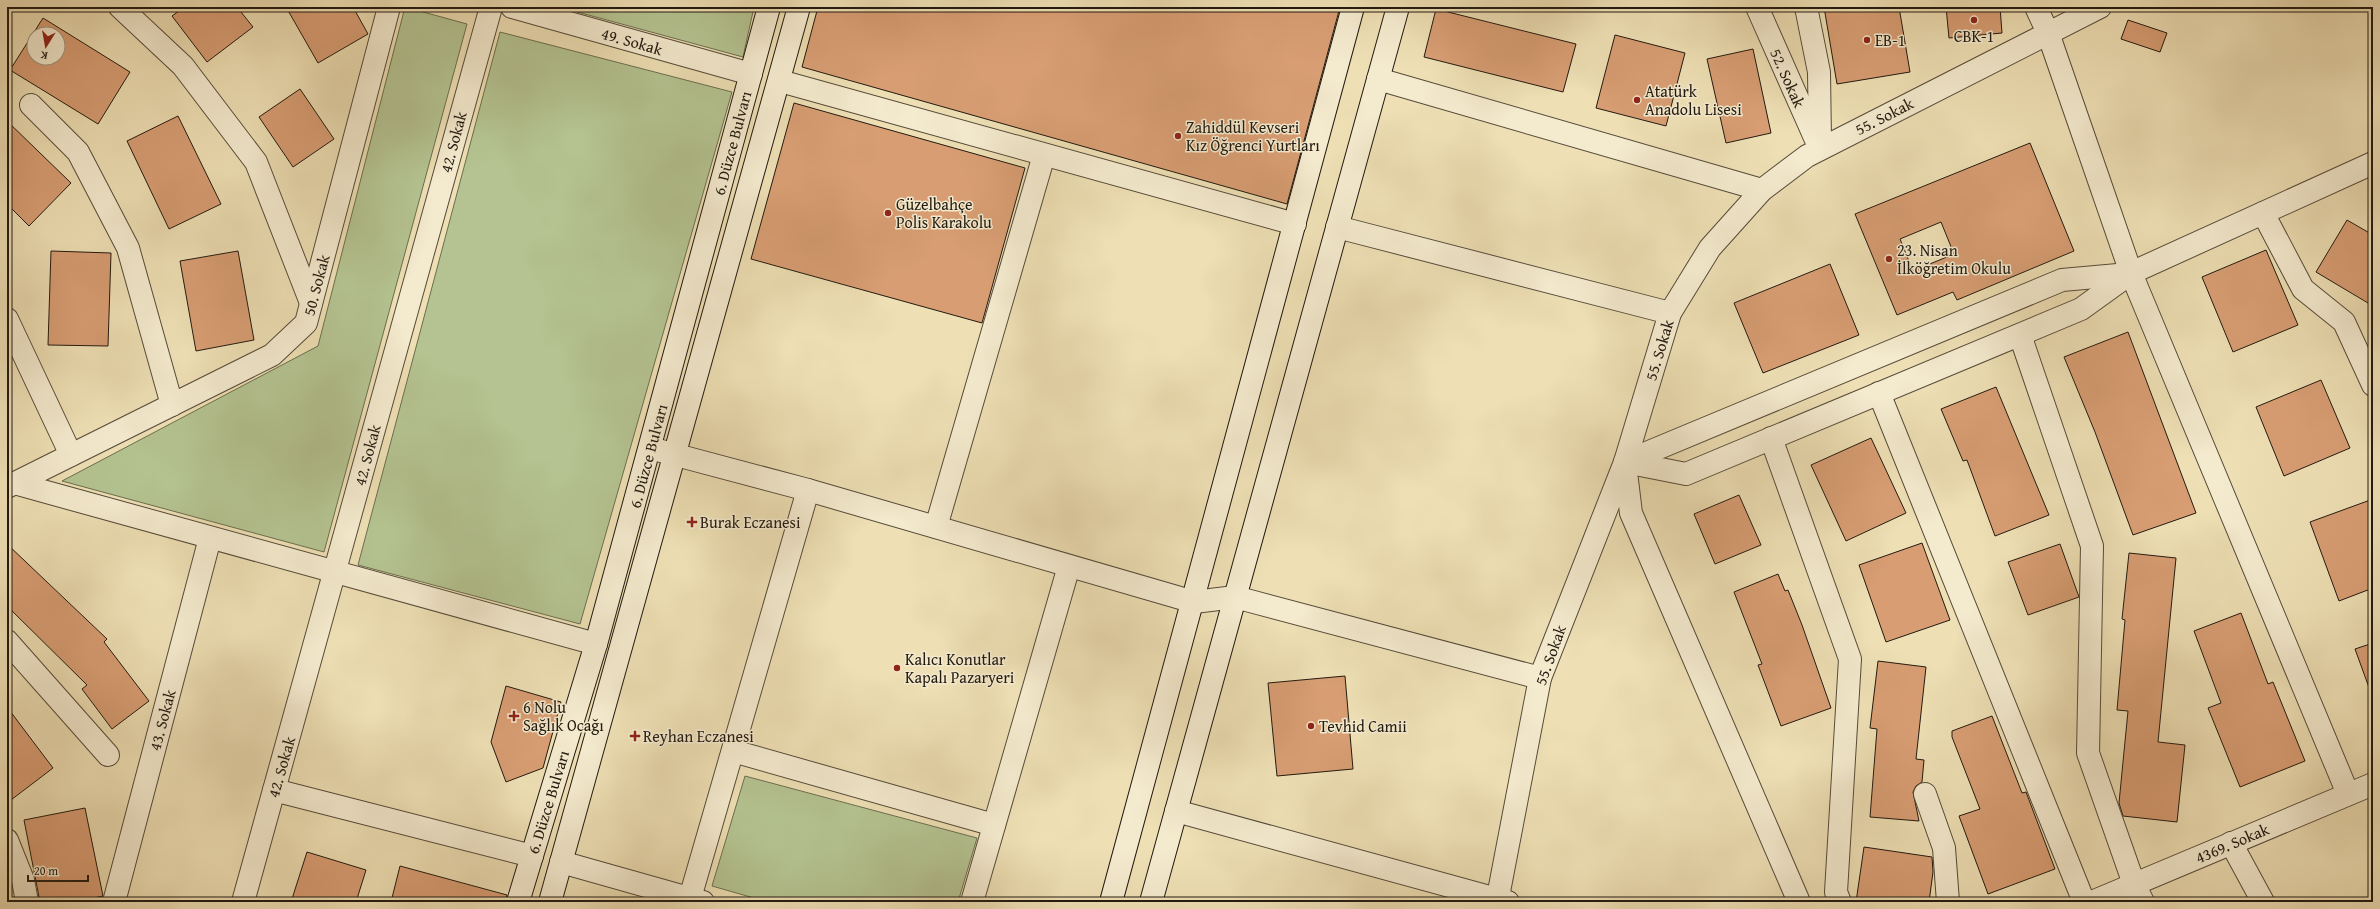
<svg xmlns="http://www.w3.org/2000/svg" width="2380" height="909" viewBox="0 0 2380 909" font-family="'Gentium Book Plus',serif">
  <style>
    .green { fill: #b4c391; stroke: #6b6e50 }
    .building { fill: #d89d73; stroke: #221a10; fill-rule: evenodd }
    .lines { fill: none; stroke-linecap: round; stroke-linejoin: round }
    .street-casing { stroke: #554b39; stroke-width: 24 }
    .secondary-casing { stroke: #221a10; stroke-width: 24 }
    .street { stroke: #f4eace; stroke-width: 22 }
    .secondary { stroke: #f4eace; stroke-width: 22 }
    .poi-dot { fill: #8f2418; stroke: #f4eace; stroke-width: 1.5 }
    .labels { text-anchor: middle; stroke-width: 3; stroke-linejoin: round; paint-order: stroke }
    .poi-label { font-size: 16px; fill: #221a10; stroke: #f4eace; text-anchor: start }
    .street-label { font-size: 16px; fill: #221a10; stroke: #f4eace }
  </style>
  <rect width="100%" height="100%" fill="#eedfb4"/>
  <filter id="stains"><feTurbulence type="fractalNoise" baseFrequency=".005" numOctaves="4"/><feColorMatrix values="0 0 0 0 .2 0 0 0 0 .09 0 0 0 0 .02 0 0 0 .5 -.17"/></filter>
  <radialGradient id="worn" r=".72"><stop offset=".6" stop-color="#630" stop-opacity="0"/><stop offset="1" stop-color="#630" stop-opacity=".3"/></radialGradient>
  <g class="green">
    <polygon points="405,7 467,24 324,552 62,481 318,346"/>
    <polygon points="559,7 754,7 743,57"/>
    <polygon points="500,32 732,92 580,624 358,565"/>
    <polygon points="745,776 977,838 958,902 768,902 712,886"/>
  </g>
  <g class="building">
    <polygon points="184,7 237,7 253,27 207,62 172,16"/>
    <polygon points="286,7 353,7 368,34 318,63"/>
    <polygon points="818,7 1340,7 1287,204 802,67"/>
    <polygon points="1824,7 1899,7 1910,72 1837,84"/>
    <polygon points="1946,7 2000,7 2002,33 1949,38"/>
    <polygon points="1436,9 1576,44 1563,92 1424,57"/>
    <path d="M43 18 130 72 98 124 10 70ZM34 34H58V58H34Z"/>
    <polygon points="2128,20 2167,33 2160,52 2121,39"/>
    <polygon points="1615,35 1685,53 1666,126 1596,108"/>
    <polygon points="1753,49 1771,133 1726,143 1707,59"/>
    <polygon points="300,89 334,139 293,167 259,117"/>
    <polygon points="794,103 1025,168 982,323 751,259"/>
    <polygon points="178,116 221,204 169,229 127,141"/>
    <polygon points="7,121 71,183 29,226 7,204"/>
    <path d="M2030 143 2074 251 1957 300 1953 292 1897 315 1855 214ZM1941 222 1954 254 1913 271 1900 239Z"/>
    <polygon points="2347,220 2373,235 2373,306 2316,272"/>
    <polygon points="2266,250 2298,325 2233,352 2202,277"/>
    <polygon points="51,251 111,253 108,346 48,345"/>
    <polygon points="238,251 254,340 196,351 180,261"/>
    <polygon points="1830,264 1859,335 1763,373 1734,303"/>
    <polygon points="2128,332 2196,513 2133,535 2095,432 2064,357"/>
    <polygon points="2321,380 2350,448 2284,476 2256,407"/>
    <polygon points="1996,387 2049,515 1995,536 1967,460 1963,461 1941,409"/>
    <polygon points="1871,438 1906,513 1846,541 1811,465"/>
    <polygon points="1739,495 1761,545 1715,564 1694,514"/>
    <polygon points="2373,499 2373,588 2339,601 2310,522"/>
    <polygon points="1922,543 1950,620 1886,642 1859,565"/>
    <polygon points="7,544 107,639 104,642 149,701 112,729 82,689 87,685 7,606"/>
    <polygon points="2060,544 2079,597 2028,615 2008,562"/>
    <polygon points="2129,553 2176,558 2158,742 2185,745 2177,822 2123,816 2119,803 2128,711 2117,710 2125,620 2122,619"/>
    <polygon points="1778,574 1785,591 1788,590 1802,625 1831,708 1781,726 1758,665 1762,664 1734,592"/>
    <polygon points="2241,613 2268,684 2273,682 2305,761 2240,787 2208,708 2221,703 2194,631"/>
    <polygon points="2373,643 2373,692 2371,693 2355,649"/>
    <polygon points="1878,661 1926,667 1916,759 1924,760 1922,782 1916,786 1913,792 1919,821 1870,817 1877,729 1870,728"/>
    <polygon points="1345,676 1353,769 1277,776 1268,683"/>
    <polygon points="506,686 561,702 543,768 506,782 491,742"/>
    <polygon points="7,707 53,768 7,803"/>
    <polygon points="1992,716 2022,793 2026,792 2055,869 1988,894 1959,816 1980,809 1952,737 1952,731"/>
    <polygon points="85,808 103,896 74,902 40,902 24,820"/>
    <polygon points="1864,847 1932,857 1933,872 1929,902 1856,902"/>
    <polygon points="307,852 366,870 356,902 291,902"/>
    <polygon points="400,866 507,895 506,902 391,902"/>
  </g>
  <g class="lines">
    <g class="street-casing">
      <g id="street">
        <polyline points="120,7 183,66 256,162 311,303"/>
        <polyline points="512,7 751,74"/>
        <polyline points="1757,7 1820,149"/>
        <polyline points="1806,7 1819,72 1820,140"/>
        <polyline points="2036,7 2048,33 2131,273 2348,794"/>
        <polyline points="1378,79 1762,190"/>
        <polyline points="780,81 1295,224"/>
        <polyline points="31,105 78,152 128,248 172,405"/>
        <polyline points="2263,213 2303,289 2344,322 2373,385"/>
        <polyline points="1337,227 1670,313"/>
        <polyline points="7,319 71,455"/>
        <polyline points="2020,335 2092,546 2088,753 2134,884 2143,902"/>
        <polyline points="1879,393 2084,902"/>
        <polyline points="1771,438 1850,659 1836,892 1840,902"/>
        <polyline points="650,448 808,490 1194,602 1235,597 1540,678"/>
        <polyline points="1625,462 1686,474 2081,309 2131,273 2373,163"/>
        <polyline points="1625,462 2062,280 2129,274"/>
        <polyline points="1625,464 1631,513 1799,902"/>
        <polyline points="14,483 596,644"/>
        <polyline points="7,487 272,355 306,323 389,7"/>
        <polyline points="936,527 1044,155"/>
        <polyline points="7,641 108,755"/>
        <polyline points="733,751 994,825"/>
        <polyline points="274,790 532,856"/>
        <polyline points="1925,794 1944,848 1948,902"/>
        <polyline points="1176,811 1508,902"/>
        <polyline points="7,840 23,880 27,902"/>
        <polyline points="2231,843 2263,902"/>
        <polyline points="561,862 703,902"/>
        <polyline points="690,898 808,490"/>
        <polyline points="114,902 210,538"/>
        <polyline points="243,902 491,7"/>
        <polyline points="972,902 1069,566"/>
        <polyline points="1497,902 1540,678 1625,462 1670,313 1710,248 1762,190 1807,156 2100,7"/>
        <polyline points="2092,902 2373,784"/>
      </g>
    </g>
    <g class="secondary-casing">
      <g id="secondary">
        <polyline points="518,902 596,644 769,7"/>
        <polyline points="550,902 799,7"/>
        <polyline points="1111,902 1353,7"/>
        <polyline points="1151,902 1398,7"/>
      </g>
    </g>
    <use href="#street" class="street"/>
    <use href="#secondary" class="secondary"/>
  </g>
  <g class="poi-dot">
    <circle cx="1974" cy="20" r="4"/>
    <circle cx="1867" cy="40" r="4"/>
    <circle cx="1637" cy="100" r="4"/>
    <circle cx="1178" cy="136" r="4"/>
    <circle cx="888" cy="213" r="4"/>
    <circle cx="1889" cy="259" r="4"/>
    <path d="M690 516h4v4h4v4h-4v4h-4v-4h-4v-4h4z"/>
    <circle cx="897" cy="668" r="4"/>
    <path d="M512 710h4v4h4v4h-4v4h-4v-4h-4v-4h4z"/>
    <circle cx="1311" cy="726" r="4"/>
    <path d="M633 730h4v4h4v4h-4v4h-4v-4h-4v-4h4z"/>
  </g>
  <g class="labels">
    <g class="poi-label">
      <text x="1974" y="42" text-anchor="middle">CBK-1</text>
      <text x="1875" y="46">EB-1</text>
      <text x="1645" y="97">Atatürk<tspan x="1645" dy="18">Anadolu Lisesi</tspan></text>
      <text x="1186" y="133">Zahiddül Kevseri<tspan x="1186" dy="18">Kız Öğrenci Yurtları</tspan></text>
      <text x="896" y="210">Güzelbahçe<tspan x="896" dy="18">Polis Karakolu</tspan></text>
      <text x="1897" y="256">23. Nisan<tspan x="1897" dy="18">İlköğretim Okulu</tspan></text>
      <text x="700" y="528">Burak Eczanesi</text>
      <text x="905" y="665">Kalıcı Konutlar<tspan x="905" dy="18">Kapalı Pazaryeri</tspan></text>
      <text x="523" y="713">6 Nolu<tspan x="523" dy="18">Sağlık Ocağı</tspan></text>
      <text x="1319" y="732">Tevhid Camii</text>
      <text x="643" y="742">Reyhan Eczanesi</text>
    </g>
    <g class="street-label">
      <text transform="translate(632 41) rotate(16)" y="6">49. Sokak</text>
      <text transform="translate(1788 78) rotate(66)" y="6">52. Sokak</text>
      <text transform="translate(1884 116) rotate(-27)" y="6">55. Sokak</text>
      <text transform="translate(453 142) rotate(-75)" y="6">42. Sokak</text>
      <text transform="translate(732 143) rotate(-75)" y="6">6. Düzce Bulvarı</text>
      <text transform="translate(316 285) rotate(-75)" y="6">50. Sokak</text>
      <text transform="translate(1659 350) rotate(-73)" y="6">55. Sokak</text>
      <text transform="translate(367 455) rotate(-75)" y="6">42. Sokak</text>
      <text transform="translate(648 456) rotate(-75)" y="6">6. Düzce Bulvarı</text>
      <text transform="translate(1550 655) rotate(-70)" y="6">55. Sokak</text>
      <text transform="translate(162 720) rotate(-75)" y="6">43. Sokak</text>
      <text transform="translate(281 767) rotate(-74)" y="6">42. Sokak</text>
      <text transform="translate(548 802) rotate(-73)" y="6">6. Düzce Bulvarı</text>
      <text transform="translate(2232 843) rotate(-23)" y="6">4369. Sokak</text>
    </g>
  </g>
  <rect width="2380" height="909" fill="none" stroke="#eedfb4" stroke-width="24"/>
  <rect x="8" y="8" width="2364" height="893" fill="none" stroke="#221a10" stroke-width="2"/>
  <rect x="12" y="12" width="2356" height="885" fill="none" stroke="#221a10"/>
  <g transform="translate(46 46) rotate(191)"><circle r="19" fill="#f4eace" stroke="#a09782"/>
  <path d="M0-3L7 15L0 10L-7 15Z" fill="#8f2418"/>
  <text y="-6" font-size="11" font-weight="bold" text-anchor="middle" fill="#221a10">K</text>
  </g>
  <path d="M28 875v6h60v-6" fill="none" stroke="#221a10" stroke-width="2"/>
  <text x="34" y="875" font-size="12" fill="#221a10" stroke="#f4eace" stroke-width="3" paint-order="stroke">20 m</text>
  <rect width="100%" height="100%" filter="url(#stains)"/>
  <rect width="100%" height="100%" fill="url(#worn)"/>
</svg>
